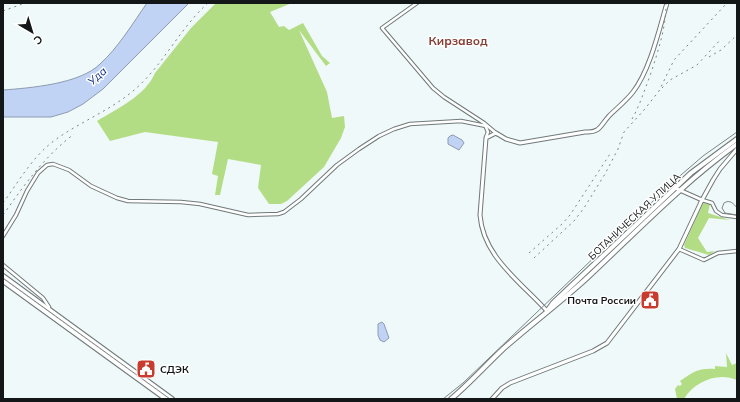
<svg xmlns="http://www.w3.org/2000/svg" width="740" height="402" viewBox="0 0 740 402" font-family="Mulish,sans-serif">
  <style>
    .green { fill: #b3dd85 }
    .water { fill: #c1d3f4; stroke: #8d9bb2 }
    .lines { fill: none; stroke-linecap: round; stroke-linejoin: round }
    .tertiary-casing { stroke: #717979; stroke-width: 4.5 }
    .secondary-casing { stroke: #717979; stroke-width: 5 }
    .primary-casing { stroke: #717979; stroke-width: 6 }
    .tertiary { stroke: #fff; stroke-width: 2.5 }
    .secondary { stroke: #fff; stroke-width: 3 }
    .primary { stroke: #fff; stroke-width: 4 }
    .tram { stroke: #7e8585; stroke-width: 1 }
    .rail { stroke: #7e8585; stroke-width: 1; stroke-dasharray: 2 4; stroke-linecap: butt }
    .labels { text-anchor: middle; stroke-width: 3; stroke-linejoin: round; paint-order: stroke }
    .street-label { font-size: 10px; fill: #141717; stroke: #fff }
    .poi-label { font-size: 10px; font-weight: bold; fill: #141717; stroke: #fff; text-anchor: end }
    .water-label { font-size: 11px; font-style: italic; fill: #052983; stroke: #fff }
    .quarter-label { font-size: 12px; font-weight: bold; fill: #863f35; stroke: #fff }
  </style>
  <rect width="100%" height="100%" fill="#eff9f9"/>
  <g class="green">
    <path d="M216 3H292L270 12 279 27 284 26 289 30 303 23 322 56 330 63 326 66 299 30 327 92 332 118 344 116 345 127 341 138 324 167 287 201 281 204H269L258 188 261 165 228 159 220 195H215L218 176 212 174 218 142 145 132 110 141 97 121C118 108 145 96 155 73L191 28Z"/>
    <polygon points="703,203 710,204 708,213 730,220 709,218 698,238 707,252 715,251 709,255 685,248 684,245"/>
    <path d="M726 353 732 365 737 363V380C718 372 695 381 684 399H677L675 389 678 385 680 386 682 384 680 381C694 372 697 368 715 369V366L727 367Z"/>
  </g>
  <g class="water">
    <path d="M147 3H189L103 89 83 104 68 112 51 117H3V90C30 88 80 84 100 64 118 48 133 23 147 3Z"/>
    <polygon points="453,135 462,140 464,143 459,150 448,144 448,138 450,136"/>
    <polygon points="382,322 384,324 389,338 384,342 380,340 378,335 378,324"/>
  </g>
  <g class="lines">
    <g class="tertiary-casing">
      <g id="tertiary">
        <polyline points="417,3 382,28 433,88 444,97 484,123 497,134"/>
        <polyline points="485,125 488,132 486,137"/>
        <polyline points="702,200 712,203 716,211 722,215 737,217"/>
        <polyline points="3,236 16,215 27,191 38,173 47,165 53,164 69,170 91,186 117,198 128,201 181,202 200,204 248,215 278,214 284,212 301,199 337,165 359,149 379,136 394,129 410,124 461,121 486,126"/>
        <polyline points="679,249 704,260 718,253 737,251"/>
        <polyline points="3,265 43,298 49,307 48,309"/>
      </g>
    </g>
    <g class="secondary-casing">
      <g id="secondary">
        <polyline points="675,188 702,200"/>
        <path d="M547 311C521 282 483 257 480 215L486 138 496 133 506 139 520 143 585 132C600 133 600 126 609 116 617 108 626 101 633 92 650 70 659 30 667 3"/>
        <polyline points="492,399 502,388 510,383 593,351 607,343 679,249 702,200 713,180 720,169 737,149"/>
      </g>
    </g>
    <g class="primary-casing">
      <g id="primary">
        <polyline points="3,276 172,399"/>
        <polyline points="3,281 166,399"/>
        <polyline points="548,310 553,303 691,173 737,139"/>
        <path d="M451 399C469 384 486 365 503 349 531 324 561 302 588 277 637 231 683 183 737 144"/>
      </g>
    </g>
    <use href="#tertiary" class="tertiary"/>
    <use href="#secondary" class="secondary"/>
    <use href="#primary" class="primary"/>
    <g class="tram">
      <path d="M737 208C734 204 730 199 724 203L722 208 725 213 737 215"/>
      <polyline points="3,278 170,399"/>
      <polyline points="443,399 463,383 674,181 703,156 737,132"/>
    </g>
    <g class="rail">
      <polyline points="3,11 25,3"/>
      <polyline points="709,57 721,50 737,35"/>
      <polyline points="662,88 670,80 697,65 721,39"/>
      <path d="M632 119C640 105 644 91 650 76 658 51 666 29 666 3"/>
      <path d="M3 203C19 181 33 156 55 140 80 122 109 111 133 91 163 66 179 29 208 3"/>
      <path d="M3 215C25 184 44 157 74 134"/>
      <polyline points="529,253 562,224 570,215 610,154"/>
      <polyline points="534,258 574,221 584,208 605,174 618,149 624,132 644,110 659,91 674,60 727,3"/>
    </g>
  </g>
  <defs>
    <g id="civic-square" transform="scale(1)"><rect x="-9" y="-9" width="18" height="18" rx="4" fill="#c83b2f" stroke="#fff"/><path d="M-.6-6.5H3V-4.5H.6V-3L4-1V1h2V6H-6V1h2V-1L-.6-3ZM-1.2 2.5V6h2.4V2.5Z" fill="#fff"/></g>
  </defs>
  <g fill-rule="evenodd">
    <use href="#civic-square" x="650" y="300"/>
    <use href="#civic-square" x="146" y="369"/>
  </g>
  <g class="labels">
    <g class="street-label">
      <text transform="translate(634 216) rotate(-43)" y="4">БОТАНИЧЕСКАЯ УЛИЦА</text>
    </g>
    <g class="poi-label">
      <text x="636" y="304">Почта России</text>
      <text x="160" y="373" text-anchor="start">СДЭК</text>
    </g>
    <g class="water-label">
      <text transform="translate(97 76) rotate(-42)" y="4">Уда</text>
    </g>
    <g class="quarter-label">
      <text x="458" y="45">Кирзавод</text>
    </g>
  </g>
  <rect width="740" height="402" fill="none" stroke="#141717" stroke-width="8"/>
  <g transform="translate(32 32) rotate(142)" stroke="#ffffff" stroke-width="3" paint-order="stroke">
  <path d="M0-3L7 15L0 10L-7 15Z" fill="#141717"/>
  <text y="-6" font-size="11" font-weight="bold" text-anchor="middle" fill="#141717">С</text>
  </g>
</svg>
